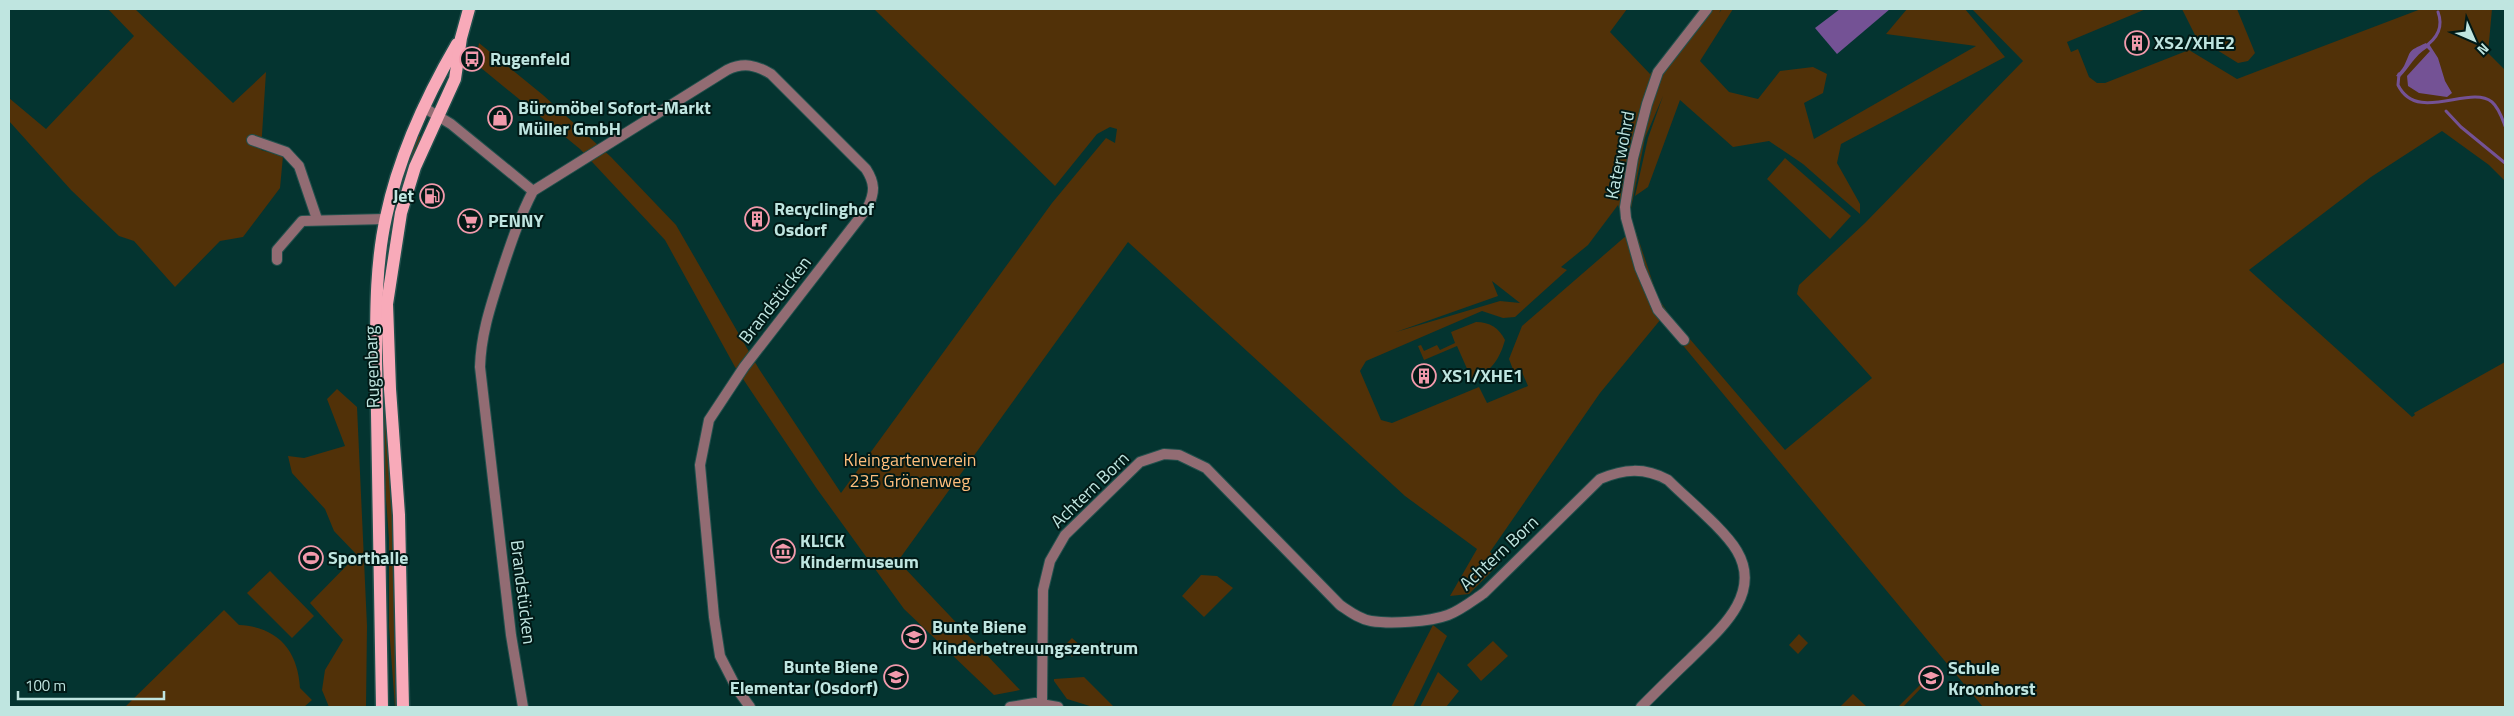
<svg xmlns="http://www.w3.org/2000/svg" width="2514" height="716" viewBox="0 0 2514 716" font-family="'Titillium Web',sans-serif">
  <style>
    .green { fill: #513108; fill-rule: evenodd }
    .water { fill: #745295 }
    .lines { fill: none; stroke-linecap: round; stroke-linejoin: round }
    .stream { stroke: #745295; stroke-width: 3 }
    .minor-casing { stroke: #22504c; stroke-width: 12 }
    .tertiary-casing { stroke: #22504c; stroke-width: 12 }
    .primary-casing { stroke: #22504c; stroke-width: 15 }
    .minor { stroke: #926c73; stroke-width: 10 }
    .tertiary { stroke: #926c73; stroke-width: 10 }
    .primary { stroke: #f8aab9; stroke-width: 12 }
    .labels { text-anchor: middle; stroke-width: 4; stroke-linejoin: round; paint-order: stroke }
    .poi-label { font-size: 18px; font-weight: bold; fill: #bfe5e0; stroke: #011916; text-anchor: start }
    .street-label { font-size: 18px; fill: #bfe5e0; stroke: #011916 }
    .park-label { font-size: 18px; fill: #ffbe7c; stroke: #011916 }
  </style>
  <rect width="100%" height="100%" fill="#043430"/>
  <g class="green">
    <polygon points="108,9 135,9 233,103 266,72 261,150 283,156 280,188 243,237 220,241 175,287 134,241 119,236 71,190 9,121 9,98 46,129 134,36"/>
    <path d="M874 9H1627L1610 32 1650 74 1700 9H1721L1719 13 1722 9H1733L1700 61 1729 92 1758 99 1780 71 1813 67 1827 74 1823 93 1804 103 1814 139 1976 46 1886 34 1907 9H1965L2005 57 1841 144 1837 163 1860 204V214L1803 164 1769 141 1733 147 1680 100 1648 187 1635 196 1648 138 1663 96 1645 138 1630 214 1658 298 1671 317 1785 450 1872 378 1797 294 1799 285 1865 223 2023 61 1972 9H2146L2067 42 2071 52 2078 49 2089 77 2097 83H2105L2189 50 2237 79 2421 9H2492L2488 53 2505 70V181L2489 165 2442 131 2371 177 2249 270 2412 417 2415 415 2414 413 2505 362V707H1983L1661 319 1600 393 1490 552 1498 559 1499 564 1469 594 1450 596 1477 549 1405 496 1128 242 898 561 1020 690 994 695 904 609 817 489 735 367 665 240 580 149 475 63 479 43 543 95 611 157 676 225 759 369 841 493 1052 203 1106 138 1115 143 1117 129 1110 127 1097 134 1055 186ZM1618 205 1627 235 1522 326 1509 359 1514 372 1521 370 1528 386 1487 403 1479 387 1392 423 1381 420 1360 371 1366 361 1482 311 1503 318 1515 317 1567 270 1561 267 1588 245ZM1492 281 1520 303 1500 301 1396 332 1498 296Z"/>
    <polygon points="2182,9 2237,9 2255,53 2248,61 2238,63 2196,37"/>
    <polygon points="417,134 422,138 387,263 400,187"/>
    <polygon points="1785,158 1851,216 1830,239 1767,179"/>
    <path d="M1476 322C1490 322 1499 328 1505 340 1499 361 1491 371 1472 380L1457 346 1424 360 1418 346 1421 345 1424 351 1437 345 1440 350 1455 343 1451 332Z"/>
    <polygon points="382,374 397,572 398,707 395,707 389,627 389,539 382,447"/>
    <polygon points="337,389 357,407 367,626 366,707 329,707 322,690 325,670 343,640 310,603 357,555 334,531 325,509 292,473 288,456 304,458 345,446 327,399"/>
    <polygon points="270,571 314,616 292,638 247,593"/>
    <polygon points="1201,575 1217,576 1233,588 1204,617 1182,596"/>
    <path d="M224 610 239 625C278 627 298 651 300 688L312 700 304 707H125Z"/>
    <polygon points="1433,625 1447,636 1413,707 1391,707"/>
    <polygon points="1799,634 1808,643 1798,654 1789,645"/>
    <polygon points="1072,638 1082,647 1072,657 1063,647"/>
    <polygon points="1493,641 1508,656 1481,681 1467,665"/>
    <polygon points="1438,672 1459,691 1446,707 1420,707"/>
    <polygon points="1084,677 1114,707 1093,707 1067,699 1054,681 1054,679"/>
    <polygon points="1921,684 1923,686 1903,707 1898,707"/>
    <polygon points="1853,694 1867,707 1840,707"/>
  </g>
  <g class="water">
    <polygon points="1840,9 1890,9 1837,54 1815,28"/>
    <path d="M2426 43 2427 46 2429 44 2438 58 2445 81 2452 93 2447 97 2419 93 2408 86 2407 76 2430 51 2427 48C2415 55 2409 68 2400 77L2396 76C2398 73 2402 70 2404 66 2412 50 2406 52 2426 43Z"/>
  </g>
  <g class="lines">
    <g class="stream">
      <path d="M2423 48C2437 39 2444 28 2438 12"/>
      <path d="M2399 74 2398 85C2417 124 2470 84 2492 102 2499 108 2502 118 2505 126"/>
      <polyline points="2446,111 2461,127 2505,163"/>
    </g>
    <g class="minor-casing">
      <g id="minor">
        <polyline points="423,107 451,124 533,191"/>
        <polyline points="252,140 286,152 299,166 317,219"/>
        <polyline points="277,260 277,250 302,221 385,219"/>
        <polyline points="1684,340 1658,310 1640,268 1626,218 1625,207 1633,158 1647,104 1658,72 1707,9"/>
        <path d="M1042 704 1043 590 1050 561 1065 535 1140 462 1164 454 1179 455 1206 468 1340 605C1349 611 1359 619 1371 621 1390 624 1429 622 1448 615 1461 610 1472 601 1484 593L1600 479C1624 469 1644 467 1668 480 1687 499 1724 529 1737 551 1763 595 1718 631 1690 659 1673 675 1657 691 1641 707"/>
        <path d="M523 707 511 635 480 367C481 332 492 302 502 270 511 243 520 216 533 191L727 70C744 62 756 65 771 74L866 169C875 183 875 192 868 207L744 367 709 420 700 465 714 617 720 656 737 689 750 707"/>
      </g>
    </g>
    <g class="tertiary-casing">
      <polyline id="tertiary" points="1010,707 1035,703 1058,707"/>
    </g>
    <g class="primary-casing">
      <g id="primary">
        <path d="M382 707 376 355C376 309 376 262 386 217 399 155 425 99 457 44"/>
        <polyline points="403,707 399,515 390,389 387,304 401,213 415,167 455,79 461,38 469,9"/>
      </g>
    </g>
    <use href="#minor" class="minor"/>
    <use href="#tertiary" class="tertiary"/>
    <use href="#primary" class="primary"/>
  </g>
  <defs>
    <g id="building-ring" transform="scale(1.25)"><circle r="9.5" fill="#011916" stroke="#f29aac" stroke-width="1.5"/><path d="M-4-6H4V6H1V3H-1V6H-4ZM-2.5-4.3h1.7v1.8h-1.7ZM.8-4.3h1.7v1.8H.8ZM-2.5-1h1.7V.8h-1.7ZM.8-1h1.7V.8H.8Z" fill="#f29aac"/></g>
    <g id="bus-ring" transform="scale(1.25)"><circle r="9.5" fill="#011916" stroke="#f29aac" stroke-width="1.5"/><path d="M-5-6H5V4H4V6H2V4H-2V6H-4V4H-5ZM-3.5-4V0h7V-4ZM-3.5 1.2v1.5H-2V1.2ZM2 1.2v1.5H3.5V1.2Z" fill="#f29aac"/></g>
    <g id="shop-ring" transform="scale(1.25)"><circle r="9.5" fill="#011916" stroke="#f29aac" stroke-width="1.5"/><path d="M-5-2.5h2.3a2.7 3.5 0 0 1 5.4 0H5L5.5 6h-11ZM-1.5-2.5h3a1.5 2.3 0 0 0-3 0Z" fill="#f29aac"/></g>
    <g id="fuel-ring" transform="scale(1.25)"><circle r="9.5" fill="#011916" stroke="#f29aac" stroke-width="1.5"/><path d="M-5.5-6h7V0h2V4h1.3V-2.5L3-4.5l.8-.8L6-3V5H2.5V1h-1V6h-7ZM-4.2-4.7v3.2H.2V-4.7Z" fill="#f29aac"/></g>
    <g id="supermarket-ring" transform="scale(1.25)"><circle r="9.5" fill="#011916" stroke="#f29aac" stroke-width="1.5"/><path d="M-6-5.5h2.5l.6 2H6L4.5 2H-2.5L-4.4-4H-6ZM-1.5 3.2a1.3 1.3 0 1 0 .1 0ZM3 3.2a1.3 1.3 0 1 0 .1 0Z" fill="#f29aac"/></g>
    <g id="museum-ring" transform="scale(1.25)"><circle r="9.5" fill="#011916" stroke="#f29aac" stroke-width="1.5"/><path d="M0-6L6-3V-2H-6V-3ZM-5-1h2V3h-2ZM-1-1h2V3h-2ZM3-1h2V3H3ZM-6 4H6V6H-6Z" fill="#f29aac"/></g>
    <g id="stadium-ring" transform="scale(1.25)"><circle r="9.5" fill="#011916" stroke="#f29aac" stroke-width="1.5"/><path d="M0-5a6.5 5 0 1 0 0 10a6.5 5 0 1 0 0-10ZM-3.5-1.8h7v3.6h-7Z" fill="#f29aac"/></g>
    <g id="school-ring" transform="scale(1.25)"><circle r="9.5" fill="#011916" stroke="#f29aac" stroke-width="1.5"/><path d="M0-5L7-2L0 1L-7-2ZM-4 1L0 2.5L4 1V4Q0 6-4 4Z" fill="#f29aac"/></g>
  </defs>
  <g fill-rule="evenodd">
    <use href="#building-ring" x="2137" y="43"/>
    <use href="#bus-ring" x="472" y="59"/>
    <use href="#shop-ring" x="500" y="118"/>
    <use href="#fuel-ring" x="432" y="196"/>
    <use href="#building-ring" x="757" y="219"/>
    <use href="#supermarket-ring" x="470" y="221"/>
    <use href="#building-ring" x="1424" y="376"/>
    <use href="#museum-ring" x="783" y="551"/>
    <use href="#stadium-ring" x="311" y="558"/>
    <use href="#school-ring" x="914" y="637"/>
    <use href="#school-ring" x="896" y="677"/>
    <use href="#school-ring" x="1931" y="678"/>
  </g>
  <g class="labels">
    <g class="poi-label">
      <text x="2154" y="49">XS2/XHE2</text>
      <text x="490" y="65">Rugenfeld</text>
      <text x="518" y="114">Büromöbel Sofort-Markt<tspan x="518" dy="21">Müller GmbH</tspan></text>
      <text x="414" y="202" text-anchor="end">Jet</text>
      <text x="774" y="215">Recyclinghof<tspan x="774" dy="21">Osdorf</tspan></text>
      <text x="488" y="227">PENNY</text>
      <text x="1442" y="382">XS1/XHE1</text>
      <text x="800" y="547">KL!CK<tspan x="800" dy="21">Kindermuseum</tspan></text>
      <text x="328" y="564">Sporthalle</text>
      <text x="932" y="633">Bunte Biene<tspan x="932" dy="21">Kinderbetreuungszentrum</tspan></text>
      <text x="878" y="673" text-anchor="end">Bunte Biene<tspan x="878" dy="21">Elementar (Osdorf)</tspan></text>
      <text x="1948" y="674">Schule<tspan x="1948" dy="21">Kroonhorst</tspan></text>
    </g>
    <g class="street-label">
      <text transform="translate(1620 155) rotate(-79)" y="6">Katerwohrd</text>
      <text transform="translate(775 300) rotate(-52)" y="6">Brandstücken</text>
      <text transform="translate(372 367) rotate(-92)" y="6">Rugenbarg</text>
      <text transform="translate(1090 490) rotate(-44)" y="6">Achtern Born</text>
      <text transform="translate(1499 553) rotate(-43)" y="6">Achtern Born</text>
      <text transform="translate(523 592) rotate(83)" y="6">Brandstücken</text>
    </g>
    <g class="park-label">
      <text x="910" y="466">Kleingartenverein<tspan x="910" dy="21">235 Grönenweg</tspan></text>
    </g>
  </g>
  <rect width="2514" height="716" fill="none" stroke="#bfe5e0" stroke-width="20"/>
  <g transform="translate(2474 40) rotate(135)" stroke="#011916" stroke-width="4" paint-order="stroke">
  <path d="M0-4L9 19L0 12L-9 19Z" fill="#bfe5e0"/>
  <text y="-8" font-size="14" font-weight="bold" text-anchor="middle" fill="#bfe5e0">N</text>
  </g>
  <path d="M18 691v8h146v-8" fill="none" stroke="#bfe5e0" stroke-width="2.5"/>
  <text x="25" y="691" font-size="15" fill="#bfe5e0" stroke="#011916" stroke-width="4" paint-order="stroke">100 m</text>
</svg>
